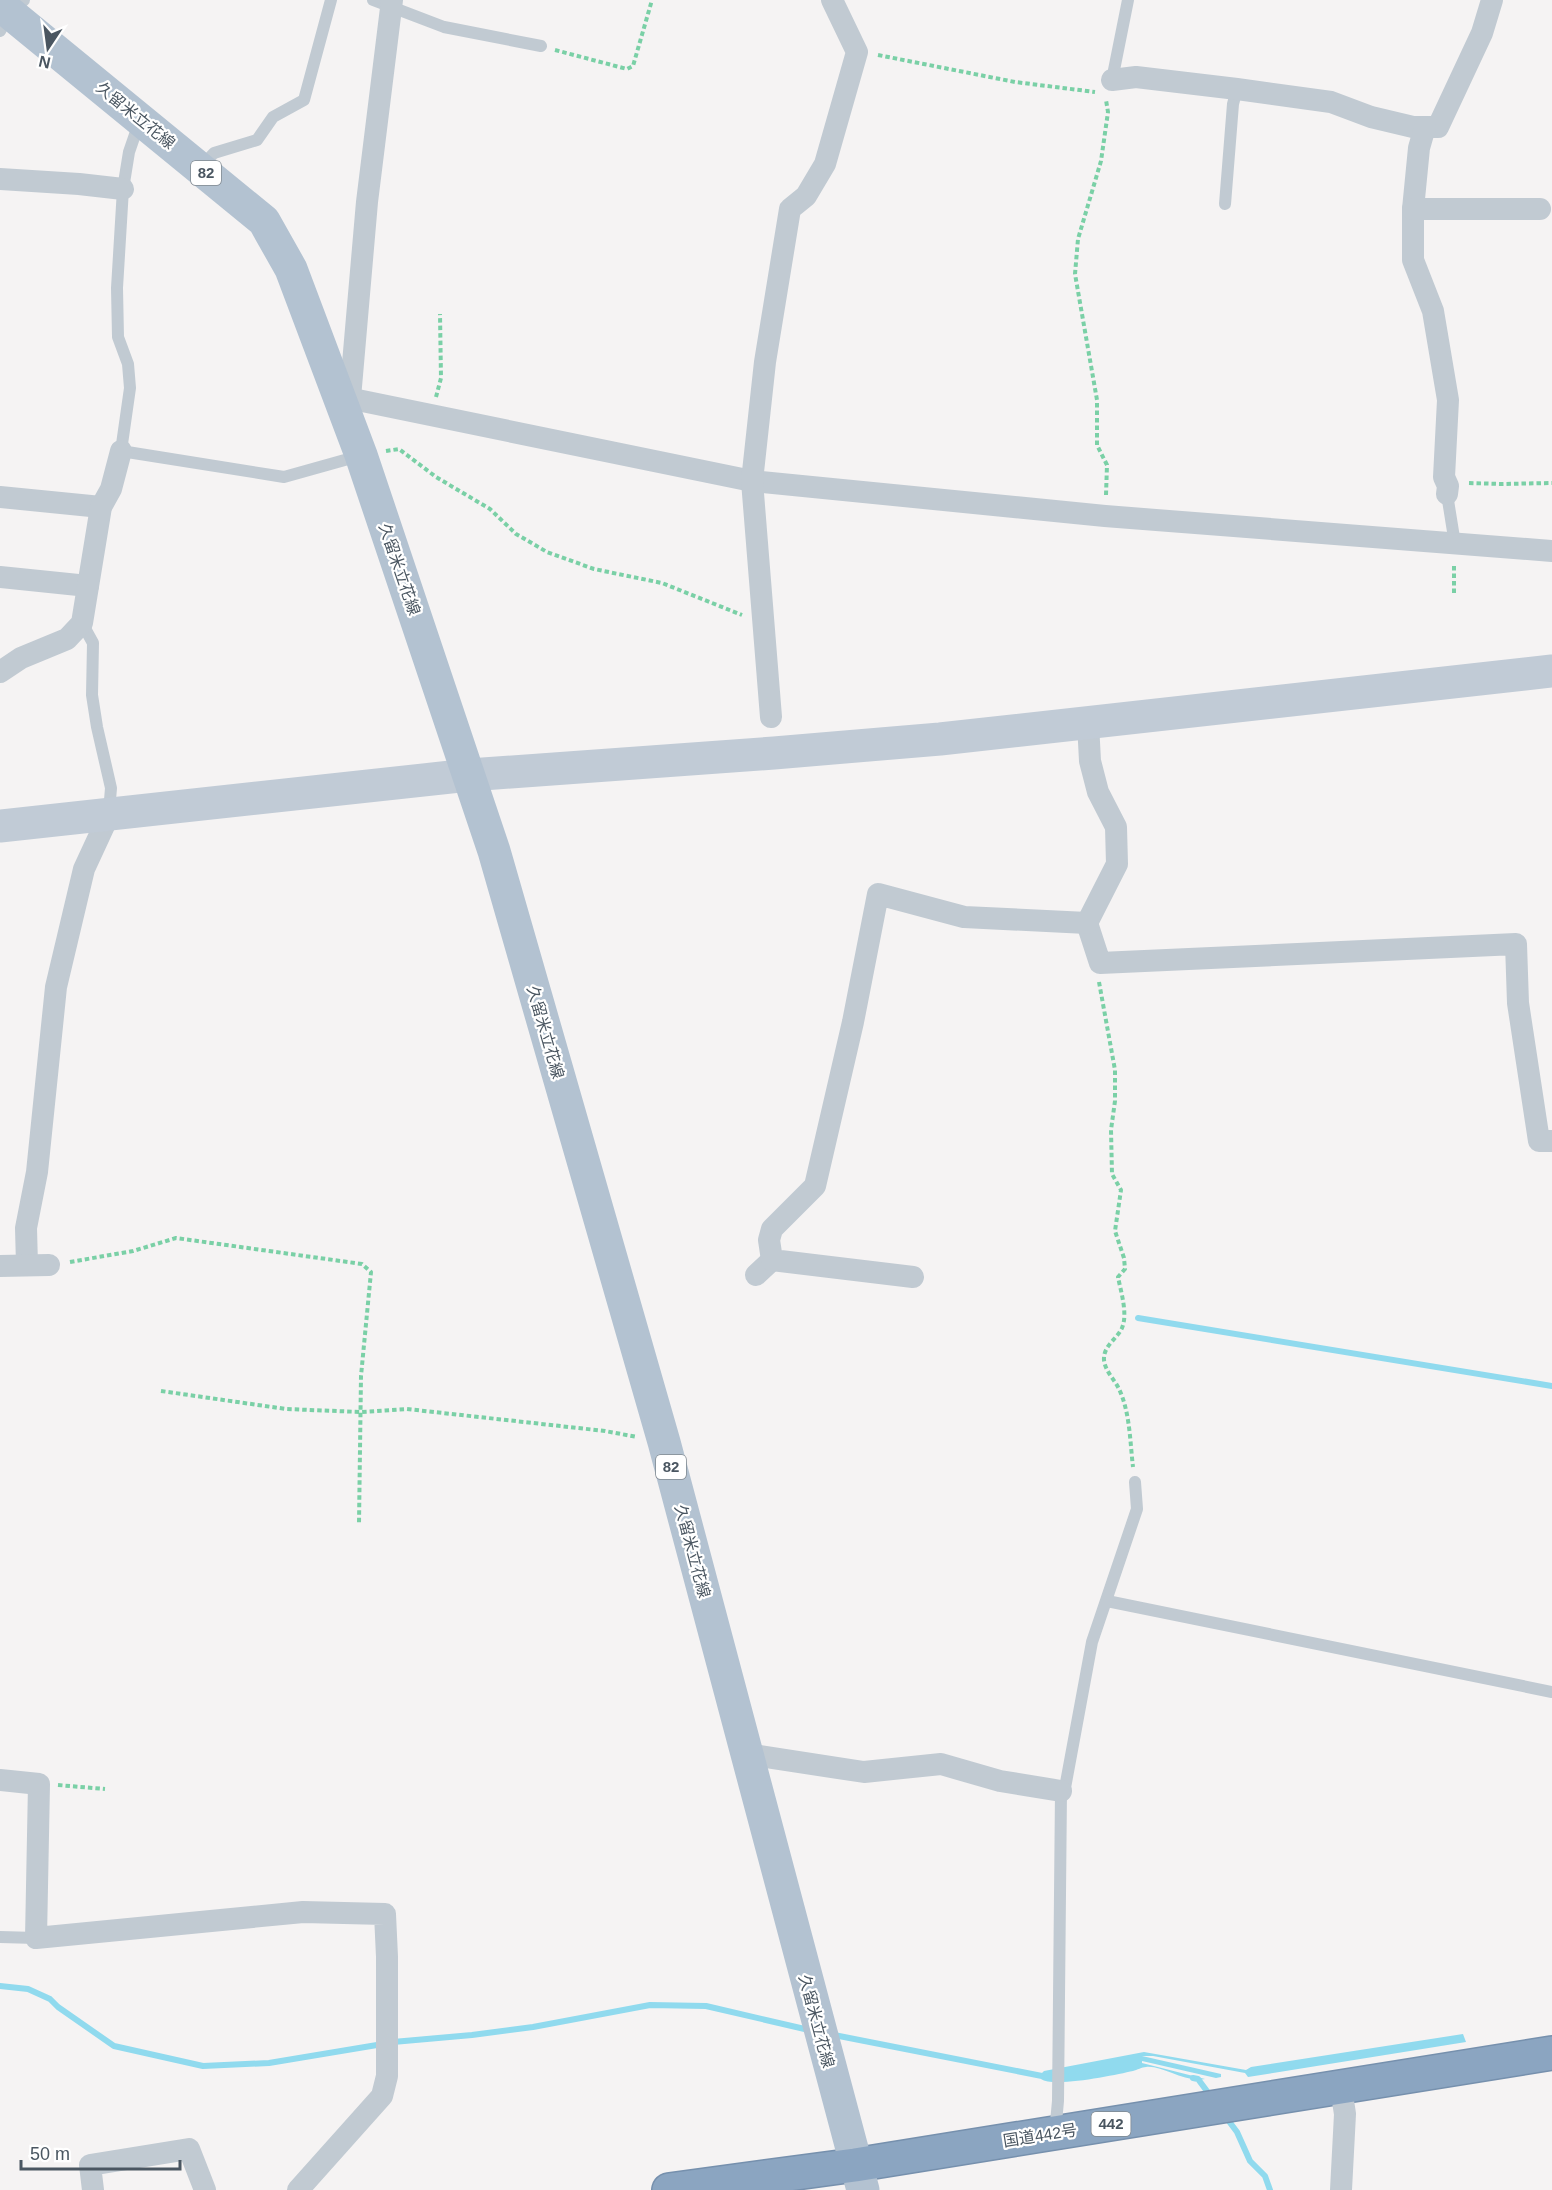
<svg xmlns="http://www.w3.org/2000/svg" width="1552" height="2190" viewBox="0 0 1552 2190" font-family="Helvetica,'Noto Sans JP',sans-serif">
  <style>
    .water { fill: #90daee }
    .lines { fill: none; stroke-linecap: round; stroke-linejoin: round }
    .stream { stroke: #90daee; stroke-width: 6 }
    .highway-casing { stroke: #7690ad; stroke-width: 36 }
    .path { stroke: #7ad0a6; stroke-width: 4; stroke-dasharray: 4.5 3; stroke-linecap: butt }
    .lane { stroke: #c1cad2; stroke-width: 12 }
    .street { stroke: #c1cad2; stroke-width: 22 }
    .secondary { stroke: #c1cbd6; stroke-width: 33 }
    .primary { stroke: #b3c2d1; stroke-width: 33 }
    .highway { stroke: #8ba5c1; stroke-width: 33 }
    .labels { text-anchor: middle; stroke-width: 4.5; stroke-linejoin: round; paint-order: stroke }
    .shield { fill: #fff; stroke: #808990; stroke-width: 1.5 }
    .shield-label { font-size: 15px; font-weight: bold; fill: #4a5661 }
    .street-label { font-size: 16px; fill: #4a5661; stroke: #fff }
  </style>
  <rect width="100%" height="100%" fill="#f5f3f3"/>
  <path class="water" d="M1463 2034 1466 2042 1248 2077 1245 2073 1153 2056H1142L1221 2074V2077L1216 2078 1142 2061V2063L1205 2079C1184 2083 1162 2065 1146 2067 1142 2067 1137 2070 1133 2071 1115 2075 1054 2088 1041 2079L1042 2073 1044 2071 1144 2052 1246 2070 1251 2067Z"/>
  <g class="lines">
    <g class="stream">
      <polyline points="1138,1318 1552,1386"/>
      <polyline points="0,1986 28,1989 50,1999 58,2007 114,2046 203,2066 269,2063 383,2044"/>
      <polyline points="834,2035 1042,2076 1047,2076"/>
      <polyline points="393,2042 472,2035 533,2027 650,2005 706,2006 809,2030"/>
      <polyline points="1193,2078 1198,2079 1212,2098"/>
      <polyline points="1225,2116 1237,2132 1250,2161 1265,2176 1270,2190"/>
    </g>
    <g class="highway-casing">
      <polyline id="highway" points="669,2190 855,2165 1552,2053"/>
    </g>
    <g class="path">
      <polyline points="555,50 627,69 633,66 652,0"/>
      <polyline points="878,55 1015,82 1095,92"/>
      <polyline points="436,397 441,378 440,314"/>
      <polyline points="386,451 399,449 436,477 490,509 516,534 547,552 594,569 662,583 742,615"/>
      <polyline points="1469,483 1501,484 1552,483"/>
      <polyline points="1106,495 1107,465 1097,445 1097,400 1075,274 1078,239 1101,161 1108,112 1106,100"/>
      <polyline points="1454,593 1454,563"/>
      <path d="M1099 982 1115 1070V1101L1111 1130 1112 1174 1121 1190 1115 1231 1124 1258 1125 1269 1118 1277C1121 1292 1128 1314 1122 1328 1117 1339 1103 1346 1104 1360 1105 1371 1115 1380 1119 1389 1130 1412 1130 1442 1133 1467"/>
      <polyline points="70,1262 133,1251 176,1238 362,1264 371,1272 361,1376 359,1523"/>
      <polyline points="161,1391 286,1409 361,1412 407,1409 605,1431 637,1437"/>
      <polyline points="58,1785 105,1789"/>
    </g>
    <g class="lane">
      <polyline points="373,0 444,27 541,46"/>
      <polyline points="0,31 10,13 24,0"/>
      <polyline points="1112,80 1128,0"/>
      <polyline points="139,123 129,152 123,189 117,288 118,337 128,364 130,388 121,451 284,477 359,456"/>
      <polyline points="200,168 214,153 257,140 273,117 304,100 331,0"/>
      <polyline points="1225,204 1233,104 1237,89"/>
      <polyline points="1447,494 1455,544"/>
      <polyline points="82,623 93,643 92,695 97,727 111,788 109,812"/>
      <polyline points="1107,1601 1552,1692"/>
      <polyline points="0,1937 36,1938"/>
      <polyline points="1055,2133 1058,2101 1061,1791 1065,1788 1092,1642 1137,1509 1135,1482"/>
    </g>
    <g class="street">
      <polyline points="1112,80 1136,77 1237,89 1331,102 1371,117 1413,127 1438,127 1482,33 1492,0"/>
      <polyline points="1425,127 1419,148 1413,209 1413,260 1433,311 1448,400 1444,477 1448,486 1447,494"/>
      <polyline points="0,179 79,184 123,189"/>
      <polyline points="1413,209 1540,209"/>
      <polyline points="338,396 752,481 1105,516 1552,551"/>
      <polyline points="350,398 367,202 392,0"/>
      <polyline points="0,497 101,507"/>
      <polyline points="0,577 88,586"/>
      <polyline points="0,672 21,658 67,639 82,623 101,507 111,489 121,451"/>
      <polyline points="771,717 752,481 765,362 790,209 806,196 825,164 857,52 832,0"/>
      <polyline points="1087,923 1100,963 1516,944 1518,1003 1539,1141 1552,1141"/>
      <polyline points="27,1265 26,1228 37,1172 56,987 84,869 109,815"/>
      <polyline points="0,1266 49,1265"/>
      <polyline points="756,1275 772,1260"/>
      <polyline points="913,1277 772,1260 769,1240 772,1229 815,1186 853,1022 878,894 964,917 1087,923 1117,864 1116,827 1098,792 1090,761 1088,723"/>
      <polyline points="746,1754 864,1772 941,1764 1000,1781 1061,1791"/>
      <polyline points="0,1780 39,1784 36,1938 303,1912 385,1914 387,1957 387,2076 382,2096 298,2190"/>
      <polyline points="93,2190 90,2165 189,2149 205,2190"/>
      <polyline points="1341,2190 1345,2114 1341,2088"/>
    </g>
    <polyline class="secondary" points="0,826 469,775 774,753 940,739 1552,671"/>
    <polyline class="primary" points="0,5 264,221 291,269 361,455 494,851 664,1442 863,2190"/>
    <use href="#highway" class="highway"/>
  </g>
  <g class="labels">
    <g class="shield">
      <rect x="191" y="161" width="30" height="24" rx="4.5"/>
      <rect x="656" y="1455" width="30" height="24" rx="4.5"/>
      <rect x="1091.5" y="2112" width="39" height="24" rx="4.5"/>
    </g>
    <g class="shield-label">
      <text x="206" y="178">82</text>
      <text x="671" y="1472">82</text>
      <text x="1111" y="2129">442</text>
    </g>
    <g class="street-label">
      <text transform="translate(136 115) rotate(39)" y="6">久留米立花線</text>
      <text transform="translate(400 569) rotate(71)" y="6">久留米立花線</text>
      <text transform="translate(546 1032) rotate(74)" y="6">久留米立花線</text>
      <text transform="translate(693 1551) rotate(75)" y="6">久留米立花線</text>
      <text transform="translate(817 2021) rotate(75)" y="6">久留米立花線</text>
      <text transform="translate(1040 2135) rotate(-9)" y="6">国道442号</text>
    </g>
  </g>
  <g transform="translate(48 48) rotate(193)" stroke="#ffffff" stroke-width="4.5" paint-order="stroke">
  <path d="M0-4.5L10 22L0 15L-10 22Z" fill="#4a5661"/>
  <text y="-9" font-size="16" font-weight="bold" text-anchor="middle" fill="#4a5661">N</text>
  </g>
  <path d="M21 2160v9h159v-9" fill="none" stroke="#4a5661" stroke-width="3"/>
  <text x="30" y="2160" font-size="18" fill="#4a5661" stroke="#ffffff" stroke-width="4.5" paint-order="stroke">50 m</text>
</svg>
